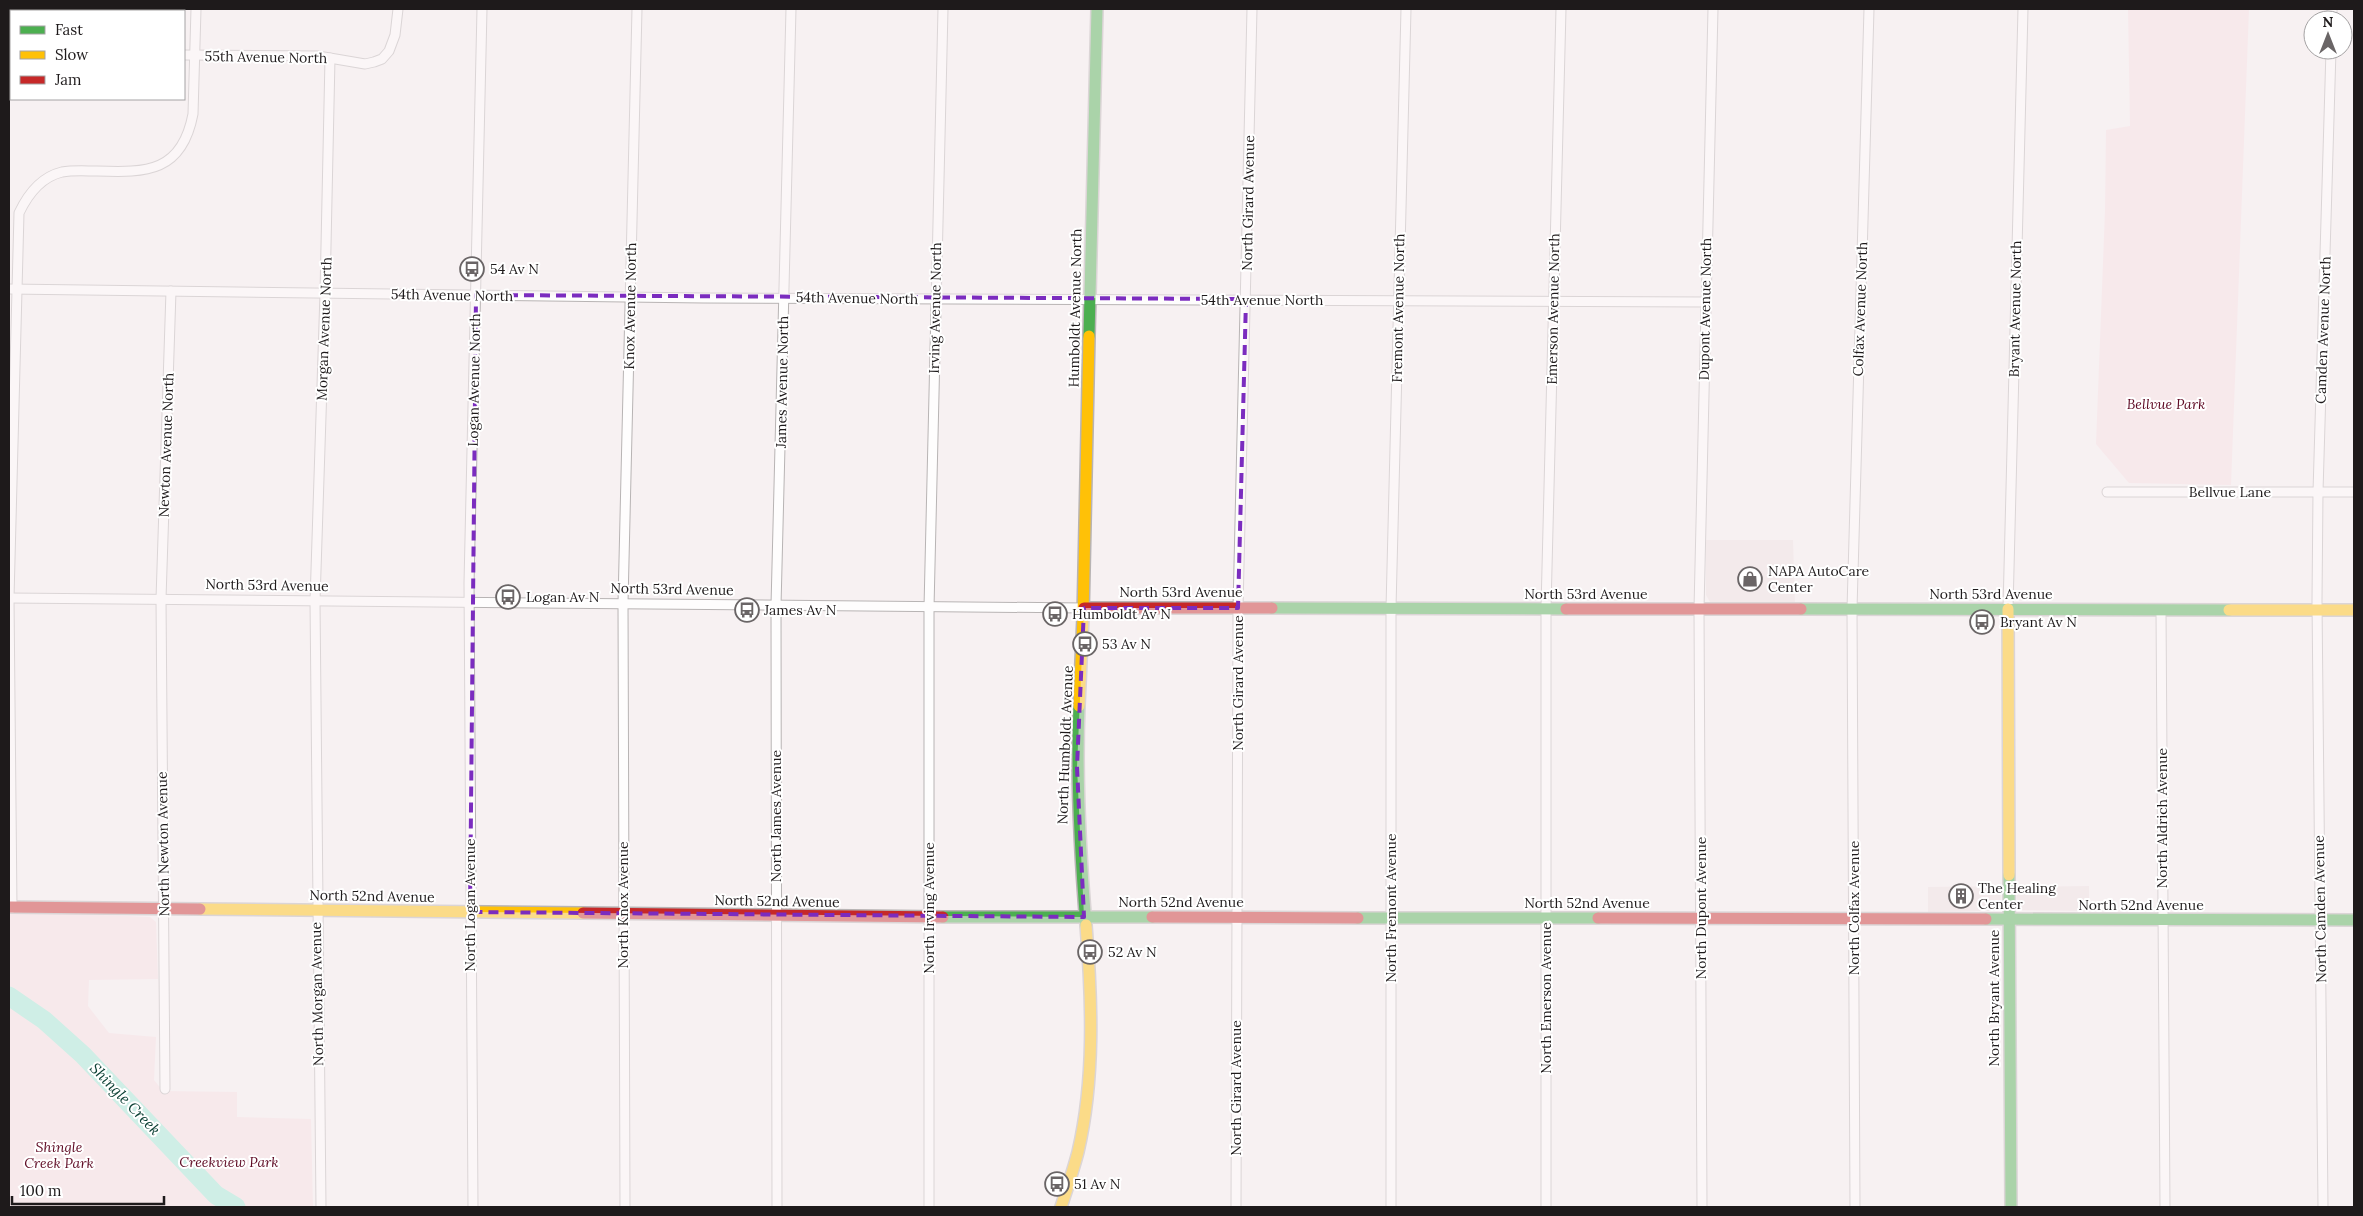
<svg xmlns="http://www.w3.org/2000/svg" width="2363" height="1216" viewBox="0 0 2363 1216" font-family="Lora,serif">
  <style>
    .built { fill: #eee2e3 }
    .green { fill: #f7e0e3 }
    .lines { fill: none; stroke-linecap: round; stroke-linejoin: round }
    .river { stroke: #9decd7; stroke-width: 19 }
    .street-casing { stroke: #b8b4b4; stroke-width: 11 }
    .fast-casing { stroke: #b8b4b4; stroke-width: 14 }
    .slow-casing { stroke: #b8b4b4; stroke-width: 14 }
    .jam-casing { stroke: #b8b4b4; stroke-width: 14 }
    .street { stroke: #fefdfd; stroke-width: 9 }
    .fast { stroke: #4caf50; stroke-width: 11 }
    .slow { stroke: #ffc107; stroke-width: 11 }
    .jam { stroke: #c62828; stroke-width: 11 }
    .marked { fill: none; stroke: #7b2cbf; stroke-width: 4; stroke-dasharray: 10 6; stroke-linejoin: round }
    .labels { text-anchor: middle; stroke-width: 4; stroke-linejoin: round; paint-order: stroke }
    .street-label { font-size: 14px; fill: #1e1a1b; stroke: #fff }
    .poi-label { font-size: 14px; fill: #1e1a1b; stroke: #fff; text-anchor: start }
    .park-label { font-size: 14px; font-style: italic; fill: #5f0b24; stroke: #fff }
    .water-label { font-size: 15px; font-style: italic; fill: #0c4135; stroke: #fff }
  </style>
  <rect width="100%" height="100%" fill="#f7f1f2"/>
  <g class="built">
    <polygon points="1706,540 1793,540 1795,604 1715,604 1710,602 1706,595"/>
    <polygon points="2000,886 2001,905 1993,911 1928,912 1928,887"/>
    <polygon points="2089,886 2089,911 2022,910 2018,909 2017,903 2017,887"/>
  </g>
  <g class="green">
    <polygon points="2128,9 2249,9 2231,485 2129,483 2096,444 2105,211 2106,130 2130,126"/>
    <polygon points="9,911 150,917 156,922 158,979 89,980 88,1006 109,1033 156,1037 154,1080 163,1091 237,1092 237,1117 311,1119 313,1207 9,1206"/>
  </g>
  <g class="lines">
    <polyline class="river" points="9,996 44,1020 83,1055 216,1195 236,1207"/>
    <g class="street-casing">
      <g id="street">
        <polyline points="2332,20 2332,9"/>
        <polyline points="9,53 11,53"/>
        <polyline points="184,55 318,56 365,64 374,62 382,59 389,51 395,35 398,9"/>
        <polyline points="9,289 704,298 1705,302"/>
        <polyline points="2107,492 2354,492"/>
        <polyline points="9,598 1084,608"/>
        <polyline points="2008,609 2023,9"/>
        <polyline points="2161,610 2165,1207"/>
        <path d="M12 908 9 598 19 213C28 194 41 177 62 172 73 170 86 171 97 171 147 173 182 172 193 114L196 9"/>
        <polyline points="165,1089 161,599 171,291"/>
        <polyline points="321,1207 315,601 325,293 330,58"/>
        <polyline points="473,1207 469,583 482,9"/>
        <polyline points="625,1207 623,603 637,9"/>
        <polyline points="777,1207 776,606 791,9"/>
        <polyline points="929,1207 929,608 943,9"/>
        <polyline points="1236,1207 1238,608 1252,9"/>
        <polyline points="1391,1207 1391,608 1406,9"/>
        <polyline points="1546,1207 1546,608 1561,9"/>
        <polyline points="1702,1207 1699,609 1713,9"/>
        <polyline points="1855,1207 1852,609 1869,9"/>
        <polyline points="2323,1207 2317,601 2318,492 2331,50"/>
      </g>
    </g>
    <g class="fast-casing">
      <g id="fast">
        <polyline points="1089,336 1097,9"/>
        <polyline points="1272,608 1566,609"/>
        <polyline points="1801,609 2229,610"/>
        <path d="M1079 706C1076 780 1080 852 1086 925"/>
        <polyline points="2009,875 2011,1207"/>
        <polyline points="943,917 1152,917"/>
        <polyline points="1358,918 1598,918"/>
        <polyline points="1986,919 2354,920"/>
      </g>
    </g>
    <g class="slow-casing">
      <g id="slow">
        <polyline points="2008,609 2009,875"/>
        <polyline points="2229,610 2354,610"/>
        <polyline points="1079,706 1083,617 1089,336"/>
        <polyline points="200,909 583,913"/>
        <path d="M1061 1207C1067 1189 1073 1171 1078 1152 1095 1079 1092 1000 1086 925"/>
      </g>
    </g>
    <g class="jam-casing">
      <g id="jam">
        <polyline points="1084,608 1272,608"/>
        <polyline points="1566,609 1801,609"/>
        <polyline points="9,907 200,909"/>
        <polyline points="583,913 943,917"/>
        <polyline points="1152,917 1358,918"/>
        <polyline points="1598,918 1986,919"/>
      </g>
    </g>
    <use href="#street" class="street"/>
    <use href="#fast" class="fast"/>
    <use href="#slow" class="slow"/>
    <use href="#jam" class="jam"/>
  </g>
  <path d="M0 0H2363V1216H0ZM476 295 1246 299 1238 608H1084L1077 767 1084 917 470 912Z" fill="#f7f1f2" fill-opacity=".55" fill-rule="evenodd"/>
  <path class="marked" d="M476 295 1246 299 1238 608H1084L1077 767 1084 917 470 912Z"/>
  <defs>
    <g id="bus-ring" transform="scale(1.25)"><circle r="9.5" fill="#fff" stroke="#6a6566" stroke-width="1.5"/><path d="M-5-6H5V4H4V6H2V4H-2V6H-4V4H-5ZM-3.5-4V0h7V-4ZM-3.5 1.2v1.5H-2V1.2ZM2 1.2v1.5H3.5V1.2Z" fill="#6a6566"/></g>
    <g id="shop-ring" transform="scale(1.25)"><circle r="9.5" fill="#fff" stroke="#6a6566" stroke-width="1.5"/><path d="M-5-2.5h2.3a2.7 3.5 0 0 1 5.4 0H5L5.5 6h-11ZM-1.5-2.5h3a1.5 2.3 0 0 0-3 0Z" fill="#6a6566"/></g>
    <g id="building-ring" transform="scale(1.25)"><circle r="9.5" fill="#fff" stroke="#6a6566" stroke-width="1.5"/><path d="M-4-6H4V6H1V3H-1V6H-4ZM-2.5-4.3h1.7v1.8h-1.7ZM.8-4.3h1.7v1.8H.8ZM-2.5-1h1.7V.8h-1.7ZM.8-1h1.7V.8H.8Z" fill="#6a6566"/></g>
  </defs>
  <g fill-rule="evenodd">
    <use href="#bus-ring" x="472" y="269"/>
    <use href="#shop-ring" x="1750" y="579"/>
    <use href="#bus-ring" x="508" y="597"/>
    <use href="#bus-ring" x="747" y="610"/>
    <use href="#bus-ring" x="1055" y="614"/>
    <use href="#bus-ring" x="1982" y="622"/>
    <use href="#bus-ring" x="1085" y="644"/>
    <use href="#building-ring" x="1961" y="896"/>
    <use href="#bus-ring" x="1090" y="952"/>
    <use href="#bus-ring" x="1057" y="1184"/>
  </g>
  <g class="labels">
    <g class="street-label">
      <text transform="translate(266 57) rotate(1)" y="5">55th Avenue North</text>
      <text transform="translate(1248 203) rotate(-89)" y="5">North Girard Avenue</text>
      <text transform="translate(452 295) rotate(1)" y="5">54th Avenue North</text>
      <text transform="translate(857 298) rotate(1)" y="5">54th Avenue North</text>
      <text x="1262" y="305">54th Avenue North</text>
      <text transform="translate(630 306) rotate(-89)" y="5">Knox Avenue North</text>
      <text transform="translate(935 308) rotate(-89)" y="5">Irving Avenue North</text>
      <text transform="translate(1075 308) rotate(-89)" y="5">Humboldt Avenue North</text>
      <text transform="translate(1398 308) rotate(-89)" y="5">Fremont Avenue North</text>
      <text transform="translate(1553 309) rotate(-89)" y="5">Emerson Avenue North</text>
      <text transform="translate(1705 309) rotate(-89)" y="5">Dupont Avenue North</text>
      <text transform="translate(1860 309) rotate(-88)" y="5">Colfax Avenue North</text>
      <text transform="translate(2015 309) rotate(-89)" y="5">Bryant Avenue North</text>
      <text transform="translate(324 329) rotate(-88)" y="5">Morgan Avenue North</text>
      <text transform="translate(2323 330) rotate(-88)" y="5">Camden Avenue North</text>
      <text transform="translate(474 380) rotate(-89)" y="5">Logan Avenue North</text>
      <text transform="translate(782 382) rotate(-89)" y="5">James Avenue North</text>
      <text transform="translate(166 445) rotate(-88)" y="5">Newton Avenue North</text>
      <text x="2230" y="497">Bellvue Lane</text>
      <text transform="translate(267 585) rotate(1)" y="5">North 53rd Avenue</text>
      <text transform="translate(672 589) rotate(1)" y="5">North 53rd Avenue</text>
      <text x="1181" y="597">North 53rd Avenue</text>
      <text x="1586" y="599">North 53rd Avenue</text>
      <text x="1991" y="599">North 53rd Avenue</text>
      <text transform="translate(1238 683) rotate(-90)" y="5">North Girard Avenue</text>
      <text transform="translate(1065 745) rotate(-88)" y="5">North Humboldt Avenue</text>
      <text transform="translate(776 816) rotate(-90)" y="5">North James Avenue</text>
      <text transform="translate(2162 818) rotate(-90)" y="5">North Aldrich Avenue</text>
      <text transform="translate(163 844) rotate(-91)" y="5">North Newton Avenue</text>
      <text transform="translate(372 896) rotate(1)" y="5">North 52nd Avenue</text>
      <text transform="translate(777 901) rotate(1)" y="5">North 52nd Avenue</text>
      <text x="1181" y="907">North 52nd Avenue</text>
      <text x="1587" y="908">North 52nd Avenue</text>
      <text transform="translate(470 905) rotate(-90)" y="5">North Logan Avenue</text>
      <text transform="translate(623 905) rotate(-90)" y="5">North Knox Avenue</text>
      <text x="2141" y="910">North 52nd Avenue</text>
      <text transform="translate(929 908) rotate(-90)" y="5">North Irving Avenue</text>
      <text transform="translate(1391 908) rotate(-90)" y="5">North Fremont Avenue</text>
      <text transform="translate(1701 908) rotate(-90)" y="5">North Dupont Avenue</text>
      <text transform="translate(1854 908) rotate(-90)" y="5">North Colfax Avenue</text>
      <text transform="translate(2320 909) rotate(-91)" y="5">North Camden Avenue</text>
      <text transform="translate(317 994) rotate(-91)" y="5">North Morgan Avenue</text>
      <text transform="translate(1546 998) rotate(-90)" y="5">North Emerson Avenue</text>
      <text transform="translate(1994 998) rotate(-90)" y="5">North Bryant Avenue</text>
      <text transform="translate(1236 1088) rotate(-90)" y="5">North Girard Avenue</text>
    </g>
    <g class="poi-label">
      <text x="490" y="274">54 Av N</text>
      <text x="1768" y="576">NAPA AutoCare<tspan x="1768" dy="16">Center</tspan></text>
      <text x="526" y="602">Logan Av N</text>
      <text x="764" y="615">James Av N</text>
      <text x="1072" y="619">Humboldt Av N</text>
      <text x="2000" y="627">Bryant Av N</text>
      <text x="1102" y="649">53 Av N</text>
      <text x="1978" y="893">The Healing<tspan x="1978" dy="16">Center</tspan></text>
      <text x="1108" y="957">52 Av N</text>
      <text x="1074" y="1189">51 Av N</text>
    </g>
    <g class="park-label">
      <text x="2166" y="409">Bellvue Park</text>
      <text x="59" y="1152">Shingle<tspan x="59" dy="16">Creek Park</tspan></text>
      <text x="229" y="1167">Creekview Park</text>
    </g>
    <g class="water-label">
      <text transform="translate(125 1099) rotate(46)" y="5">Shingle Creek</text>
    </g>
  </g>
  <rect width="2363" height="1216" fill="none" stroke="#1e1a1b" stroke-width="20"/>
  <rect x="10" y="10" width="175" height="90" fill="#ffffff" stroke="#a5a3a4"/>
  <rect x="20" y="26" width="25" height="8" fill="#4caf50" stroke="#a5a3a4"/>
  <text x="55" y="35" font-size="15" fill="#1e1a1b">Fast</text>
  <rect x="20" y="51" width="25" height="8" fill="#ffc107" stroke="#a5a3a4"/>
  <text x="55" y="60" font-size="15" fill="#1e1a1b">Slow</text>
  <rect x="20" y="76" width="25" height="8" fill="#c62828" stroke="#a5a3a4"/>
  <text x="55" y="85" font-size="15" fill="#1e1a1b">Jam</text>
  <g transform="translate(2328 35)"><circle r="24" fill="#ffffff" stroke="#a5a3a4"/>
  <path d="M0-4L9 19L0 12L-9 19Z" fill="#6a6566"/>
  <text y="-8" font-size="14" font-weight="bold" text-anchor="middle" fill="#1e1a1b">N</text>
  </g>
  <path d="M12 1196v8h152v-8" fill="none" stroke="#1e1a1b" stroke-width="2.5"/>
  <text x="20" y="1196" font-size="15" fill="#1e1a1b" stroke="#ffffff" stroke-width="4" paint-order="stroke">100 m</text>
</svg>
